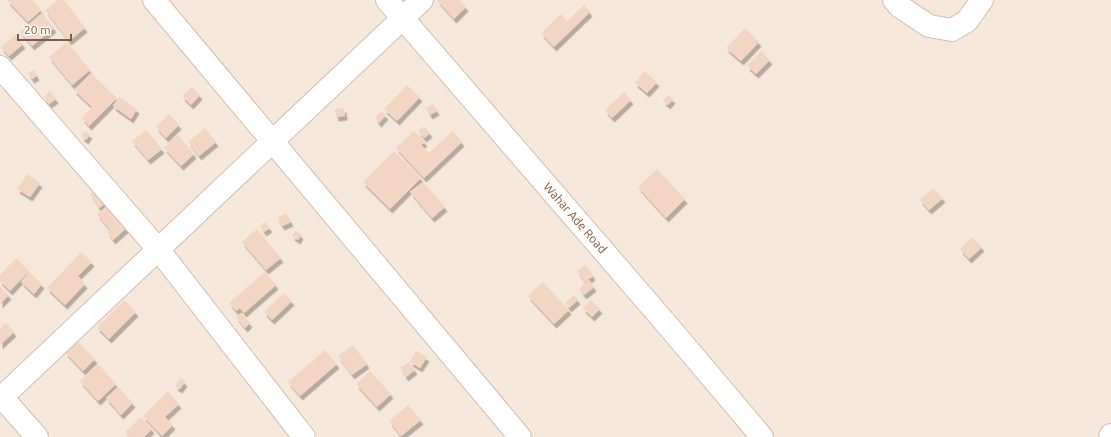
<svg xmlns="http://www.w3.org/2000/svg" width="1111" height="437" viewBox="0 0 1111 437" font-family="Ubuntu,sans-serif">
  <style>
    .residential { fill: #f5e8da }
    .building { fill: #f3d5c3; filter: url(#shadow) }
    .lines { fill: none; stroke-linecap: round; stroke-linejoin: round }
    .minor-casing { stroke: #d1beb0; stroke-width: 24 }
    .minor { stroke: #fff; stroke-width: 22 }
    .labels { text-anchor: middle; stroke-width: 3.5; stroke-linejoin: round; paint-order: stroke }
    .street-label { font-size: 12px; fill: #7a5c4d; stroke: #fffaf3 }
  </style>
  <defs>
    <filter id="shadow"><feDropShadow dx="2.5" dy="4.5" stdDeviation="0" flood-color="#0004"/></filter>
  </defs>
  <rect width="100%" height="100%" fill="#fdf6ec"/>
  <rect class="residential" x="0" y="0" width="1111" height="437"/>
  <g class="building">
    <polygon points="7,0 32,0 41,10 28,22"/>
    <polygon points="58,0 64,0 85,28 69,41 45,10"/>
    <polygon points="437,0 460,0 466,7 454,19"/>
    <polygon points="584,5 590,12 554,47 541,33 561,14 567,21"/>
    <polygon points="42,13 54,28 32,46 20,32"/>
    <polygon points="745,28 759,42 741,61 726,48"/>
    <polygon points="15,35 23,44 9,56 1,47"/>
    <polygon points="67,42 90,70 72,85 49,57"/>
    <polygon points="761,51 770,60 756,74 747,66"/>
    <polygon points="34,70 37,76 32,79 28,73"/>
    <polygon points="644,71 657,82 647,93 635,83"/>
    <polygon points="91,73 117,98 89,126 82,118 92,107 74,90"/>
    <polygon points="407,85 420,97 397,121 384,109"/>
    <polygon points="192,87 200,95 191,105 182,96"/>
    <polygon points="50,91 56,99 49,104 44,97"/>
    <polygon points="624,92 631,100 612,118 605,110"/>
    <polygon points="668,95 673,99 668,105 663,101"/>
    <polygon points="119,97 137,109 131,119 113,106"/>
    <polygon points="433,104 437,111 430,115 426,108"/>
    <polygon points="344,108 345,116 336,117 335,109"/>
    <polygon points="381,111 386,115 379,123 375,118"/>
    <polygon points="169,114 179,125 166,138 156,127"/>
    <polygon points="424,126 430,133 424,138 418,131"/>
    <polygon points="205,128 216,142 199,156 188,142"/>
    <polygon points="146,130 162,149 148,160 132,141"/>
    <polygon points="85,131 90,134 86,140 81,136"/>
    <polygon points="414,131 425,142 421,145 429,153 453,131 462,142 424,178 396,148"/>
    <polygon points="178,135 194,154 181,166 164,148"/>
    <polygon points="394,151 421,178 390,209 363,182"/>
    <polygon points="657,169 685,199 666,218 638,187"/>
    <polygon points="27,174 40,183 30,197 17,189"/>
    <polygon points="423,182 445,207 432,218 410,192"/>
    <polygon points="102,186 111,200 99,208 90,194"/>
    <polygon points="933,188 943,198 929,210 920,200"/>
    <polygon points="112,202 130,225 113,240 107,232 110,230 97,214"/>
    <polygon points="286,213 291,222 282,226 277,218"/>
    <polygon points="265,222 270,228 264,232 260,226"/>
    <polygon points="257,229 281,258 266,270 242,242"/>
    <polygon points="296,230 301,235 298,240 292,236"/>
    <polygon points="972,237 982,247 969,259 960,249"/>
    <polygon points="81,252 92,262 78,276 85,284 65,305 47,288"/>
    <polygon points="16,258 29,271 10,291 0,281 0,275"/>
    <polygon points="586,265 593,276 585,282 577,271"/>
    <polygon points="29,272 42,284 34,294 21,282"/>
    <polygon points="265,272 276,285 244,313 240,308 236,311 229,303"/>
    <polygon points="589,280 594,287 584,295 579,288"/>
    <polygon points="543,282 569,310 554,324 528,296"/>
    <polygon points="0,286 9,295 0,304"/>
    <polygon points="284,293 292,301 272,320 264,312"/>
    <polygon points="574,295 578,300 569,308 565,303"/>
    <polygon points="124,300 136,312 109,339 97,327"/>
    <polygon points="591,300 600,309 592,317 583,308"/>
    <polygon points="241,313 250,323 245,328 236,317"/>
    <polygon points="6,323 14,332 0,345 0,329"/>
    <polygon points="77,341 95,359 83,371 65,352"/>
    <polygon points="353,345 367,364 352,375 338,356"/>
    <polygon points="325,350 337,364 300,396 288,382"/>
    <polygon points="416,351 427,357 420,368 410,362"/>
    <polygon points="409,362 415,370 406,377 400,368"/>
    <polygon points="98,364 116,384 98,401 80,381"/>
    <polygon points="370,371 391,394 377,407 356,384"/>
    <polygon points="181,378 185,382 180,389 175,386"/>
    <polygon points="118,387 133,403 121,415 106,398"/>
    <polygon points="168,391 179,404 165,417 173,425 162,436 143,416"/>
    <polygon points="408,405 421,420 401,436 389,421"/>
    <polygon points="141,417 152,429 144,437 129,437 125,432"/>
  </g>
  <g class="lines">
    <g class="minor-casing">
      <g id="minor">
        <polyline points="154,0 520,437"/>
        <polyline points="387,0 669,327 762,437"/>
        <polyline points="894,0 899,6 929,26 952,30 967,21 982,0"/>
        <polyline points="0,67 158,249 304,437"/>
        <polyline points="0,395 37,437"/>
        <polyline points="0,399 422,0"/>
        <polyline points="1110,437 1111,435"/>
      </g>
    </g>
    <use href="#minor" class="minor"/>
  </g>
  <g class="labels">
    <g class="street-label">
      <text transform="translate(575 218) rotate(49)" y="4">Wahar Ade Road</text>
    </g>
  </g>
  <path d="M18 34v6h53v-6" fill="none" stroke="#7a5c4d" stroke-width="2"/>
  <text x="24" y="34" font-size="12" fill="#7a5c4d" stroke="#fffaf3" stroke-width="3" paint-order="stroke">20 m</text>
</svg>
